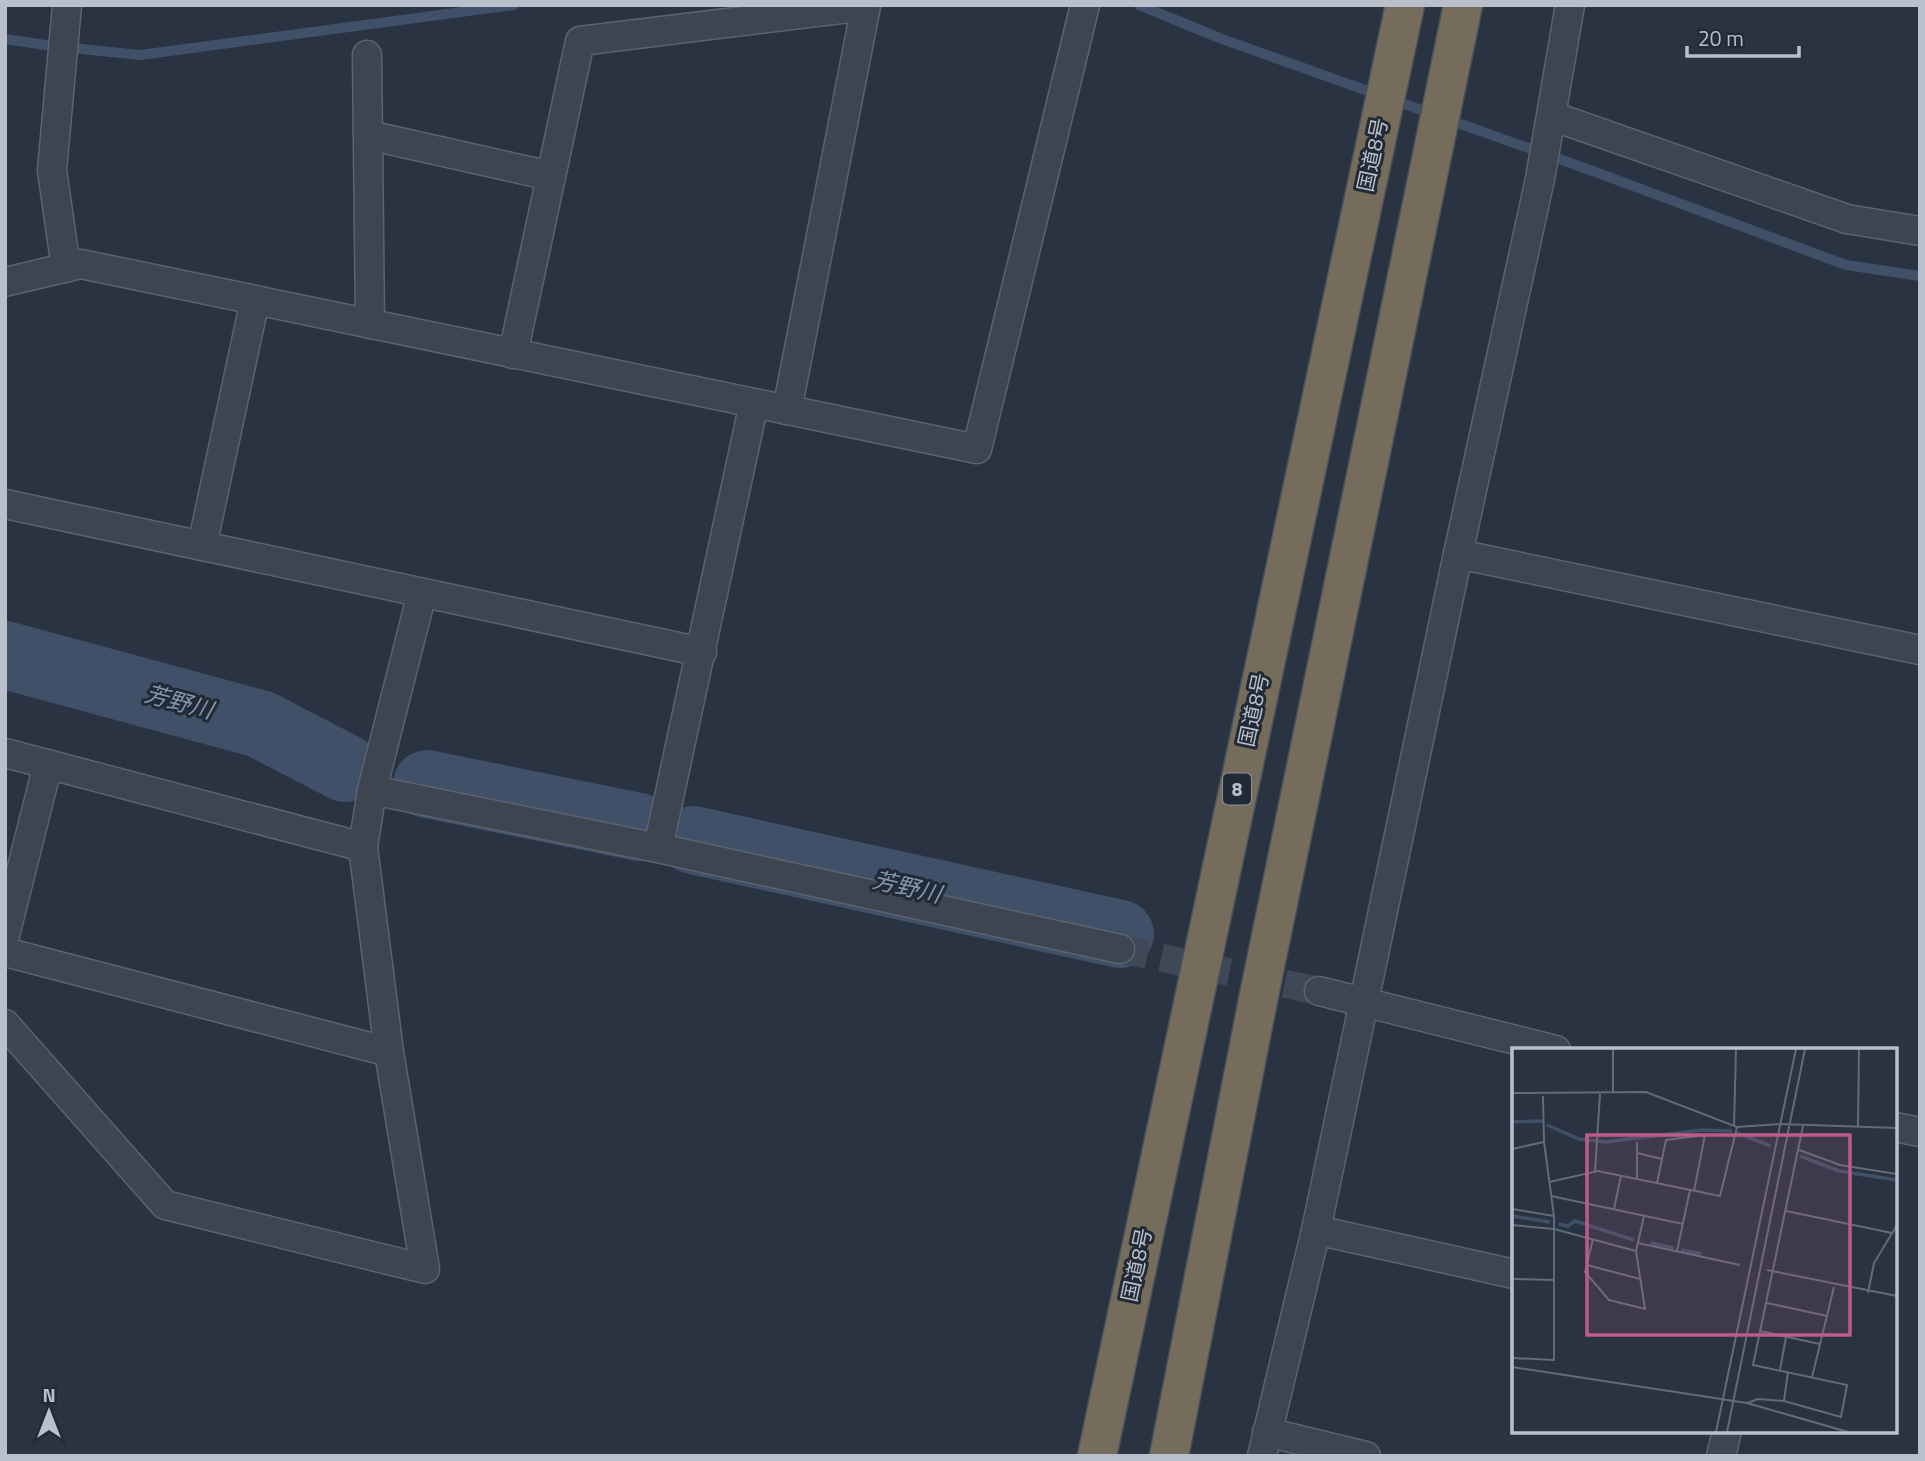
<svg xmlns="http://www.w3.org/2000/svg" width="1925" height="1461" viewBox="0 0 1925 1461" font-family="'Titillium Web','Noto Sans JP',sans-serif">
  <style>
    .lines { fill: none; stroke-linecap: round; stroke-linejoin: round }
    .stream { stroke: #405069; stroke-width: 10 }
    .river { stroke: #405069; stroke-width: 68 }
    .street-tunnel { stroke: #3f4856; stroke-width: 28; stroke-dasharray: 28 14; stroke-linecap: butt }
    .street-casing { stroke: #5b636e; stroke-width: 31 }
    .highway-casing { stroke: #48505b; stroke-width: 41 }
    .street { stroke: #3d4551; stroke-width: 28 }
    .highway { stroke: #766c5b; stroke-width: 38 }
    .labels { text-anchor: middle; stroke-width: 6; stroke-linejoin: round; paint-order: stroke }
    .shield { fill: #222a36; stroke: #8c939e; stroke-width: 2 }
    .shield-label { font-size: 19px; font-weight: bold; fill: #bac0cb }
    .street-label { font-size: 21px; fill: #bac0cb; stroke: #222a36 }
    .water-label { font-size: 23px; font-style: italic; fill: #8496b0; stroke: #222a36 }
    .inset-river { fill: none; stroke: #405069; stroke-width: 3.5 }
    .inset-road { fill: none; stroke: #636b78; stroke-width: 2 }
    .view { fill: #bf5b88; fill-opacity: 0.15; stroke: #bf5b88; stroke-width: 3.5 }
    .inset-edge { fill: none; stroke: #bac0cb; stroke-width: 3.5 }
  </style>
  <rect width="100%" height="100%" fill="#293341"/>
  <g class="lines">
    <g class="stream">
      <polyline points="1139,5 1222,39 1590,170 1846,265 1920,276"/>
      <polyline points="5,39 52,46 140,55 514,5"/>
    </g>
    <g class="river">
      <polyline points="5,655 260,724 345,768"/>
      <polyline points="427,784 639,827"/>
      <polyline points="693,840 1120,934"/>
    </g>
    <polyline class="street-tunnel" points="1120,949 1319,991"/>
    <g class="street-casing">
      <g id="street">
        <polyline points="367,55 370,324"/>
        <polyline points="1552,116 1847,219 1920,231"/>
        <polyline points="368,135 551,176"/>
        <polyline points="66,268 52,170 67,5"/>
        <polyline points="5,282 81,264 977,449 1085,5"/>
        <polyline points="513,354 580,41 866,6 787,410"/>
        <polyline points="5,504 702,652"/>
        <polyline points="202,546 255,300"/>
        <polyline points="1458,554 1920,650"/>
        <polyline points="5,753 363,847"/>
        <polyline points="372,790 658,848 1120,949"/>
        <polyline points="658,848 754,403"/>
        <polyline points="5,935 48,764"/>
        <polyline points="5,952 389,1052"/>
        <polyline points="1319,991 1556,1050"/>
        <polyline points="5,1024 165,1205 425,1269 389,1052 363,847 372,790 422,593"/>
        <polyline points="1895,1127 1920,1132"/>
        <polyline points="1316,1230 1514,1274"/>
        <polyline points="1267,1432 1366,1456"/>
        <polyline points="1262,1456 1316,1230 1458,554 1540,179 1570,5"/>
        <polyline points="1721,1456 1727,1431"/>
      </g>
    </g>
    <g class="highway-casing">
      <g id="highway">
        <polyline points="1097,1456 1405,5"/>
        <polyline points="1169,1456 1258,1000 1463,5"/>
      </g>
    </g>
    <use href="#street" class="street"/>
    <use href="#highway" class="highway"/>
  </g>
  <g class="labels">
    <rect class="shield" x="1223" y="773.5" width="28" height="31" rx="5"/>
    <g class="shield-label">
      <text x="1237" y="796">8</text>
    </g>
    <g class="street-label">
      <text transform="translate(1373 155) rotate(-78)" y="7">国道8号</text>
      <text transform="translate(1254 710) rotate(-78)" y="7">国道8号</text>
      <text transform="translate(1137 1265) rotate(-78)" y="7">国道8号</text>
    </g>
    <g class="water-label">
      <text transform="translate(179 702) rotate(15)" y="8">芳野川</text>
      <text transform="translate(907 887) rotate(13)" y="8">芳野川</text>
    </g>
  </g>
  <g transform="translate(1512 1048)">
    <rect width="385" height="385" fill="#293341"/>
    <path class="inset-river" d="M0 74 31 73M35 77 67 91 94 94 190 82 220 83M225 85 259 98M288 108 327 123 385 132M0 168 38 174M47 176 56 178 63 173 122 192M139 195 162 200M169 202 190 206"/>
    <path class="inset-road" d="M0 45 134 44 225 79 269 76M101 45V1M269 76 385 80M222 78 224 1M346 79 347 1M125 94V131M0 101 32 94M287 102 328 117 385 126M125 105 150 111M83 123 88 46M37 134 86 123 208 148 225 79M145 135 154 92 193 87 182 143M39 148 171 176M0 161 42 168M102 161 109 128M274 163 380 185M0 177 42 181 124 203M81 191 73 224 97 252 133 261 124 203 132 168M126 195 228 217M165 203 178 142M75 217 128 231M255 222 385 248M0 231 42 232M356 245 362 215 385 177M255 255 315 268M248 283 308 296M0 310 42 312V168L32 94 31 48M0 319 235 355 336 384M268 322 274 289M300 329 322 239M272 353 276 324M235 355 246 351 272 353 329 369 335 337 241 317 291 78M204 384 284 1M215 384 293 1"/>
    <path class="view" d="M75 87H338V287H75Z"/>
    <rect width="385" height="385" class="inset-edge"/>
  </g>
  <rect width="1925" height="1461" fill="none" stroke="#bac0cb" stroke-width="14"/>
  <g transform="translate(49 1412)" stroke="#222a36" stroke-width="5" paint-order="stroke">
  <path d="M0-5L12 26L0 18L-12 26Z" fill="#bac0cb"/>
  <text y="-10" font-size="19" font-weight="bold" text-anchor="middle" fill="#bac0cb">N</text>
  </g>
  <path d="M1687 46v10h112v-10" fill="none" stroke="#bac0cb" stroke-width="3.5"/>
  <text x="1698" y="46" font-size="21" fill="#bac0cb" stroke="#222a36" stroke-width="5" paint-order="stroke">20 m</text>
</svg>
